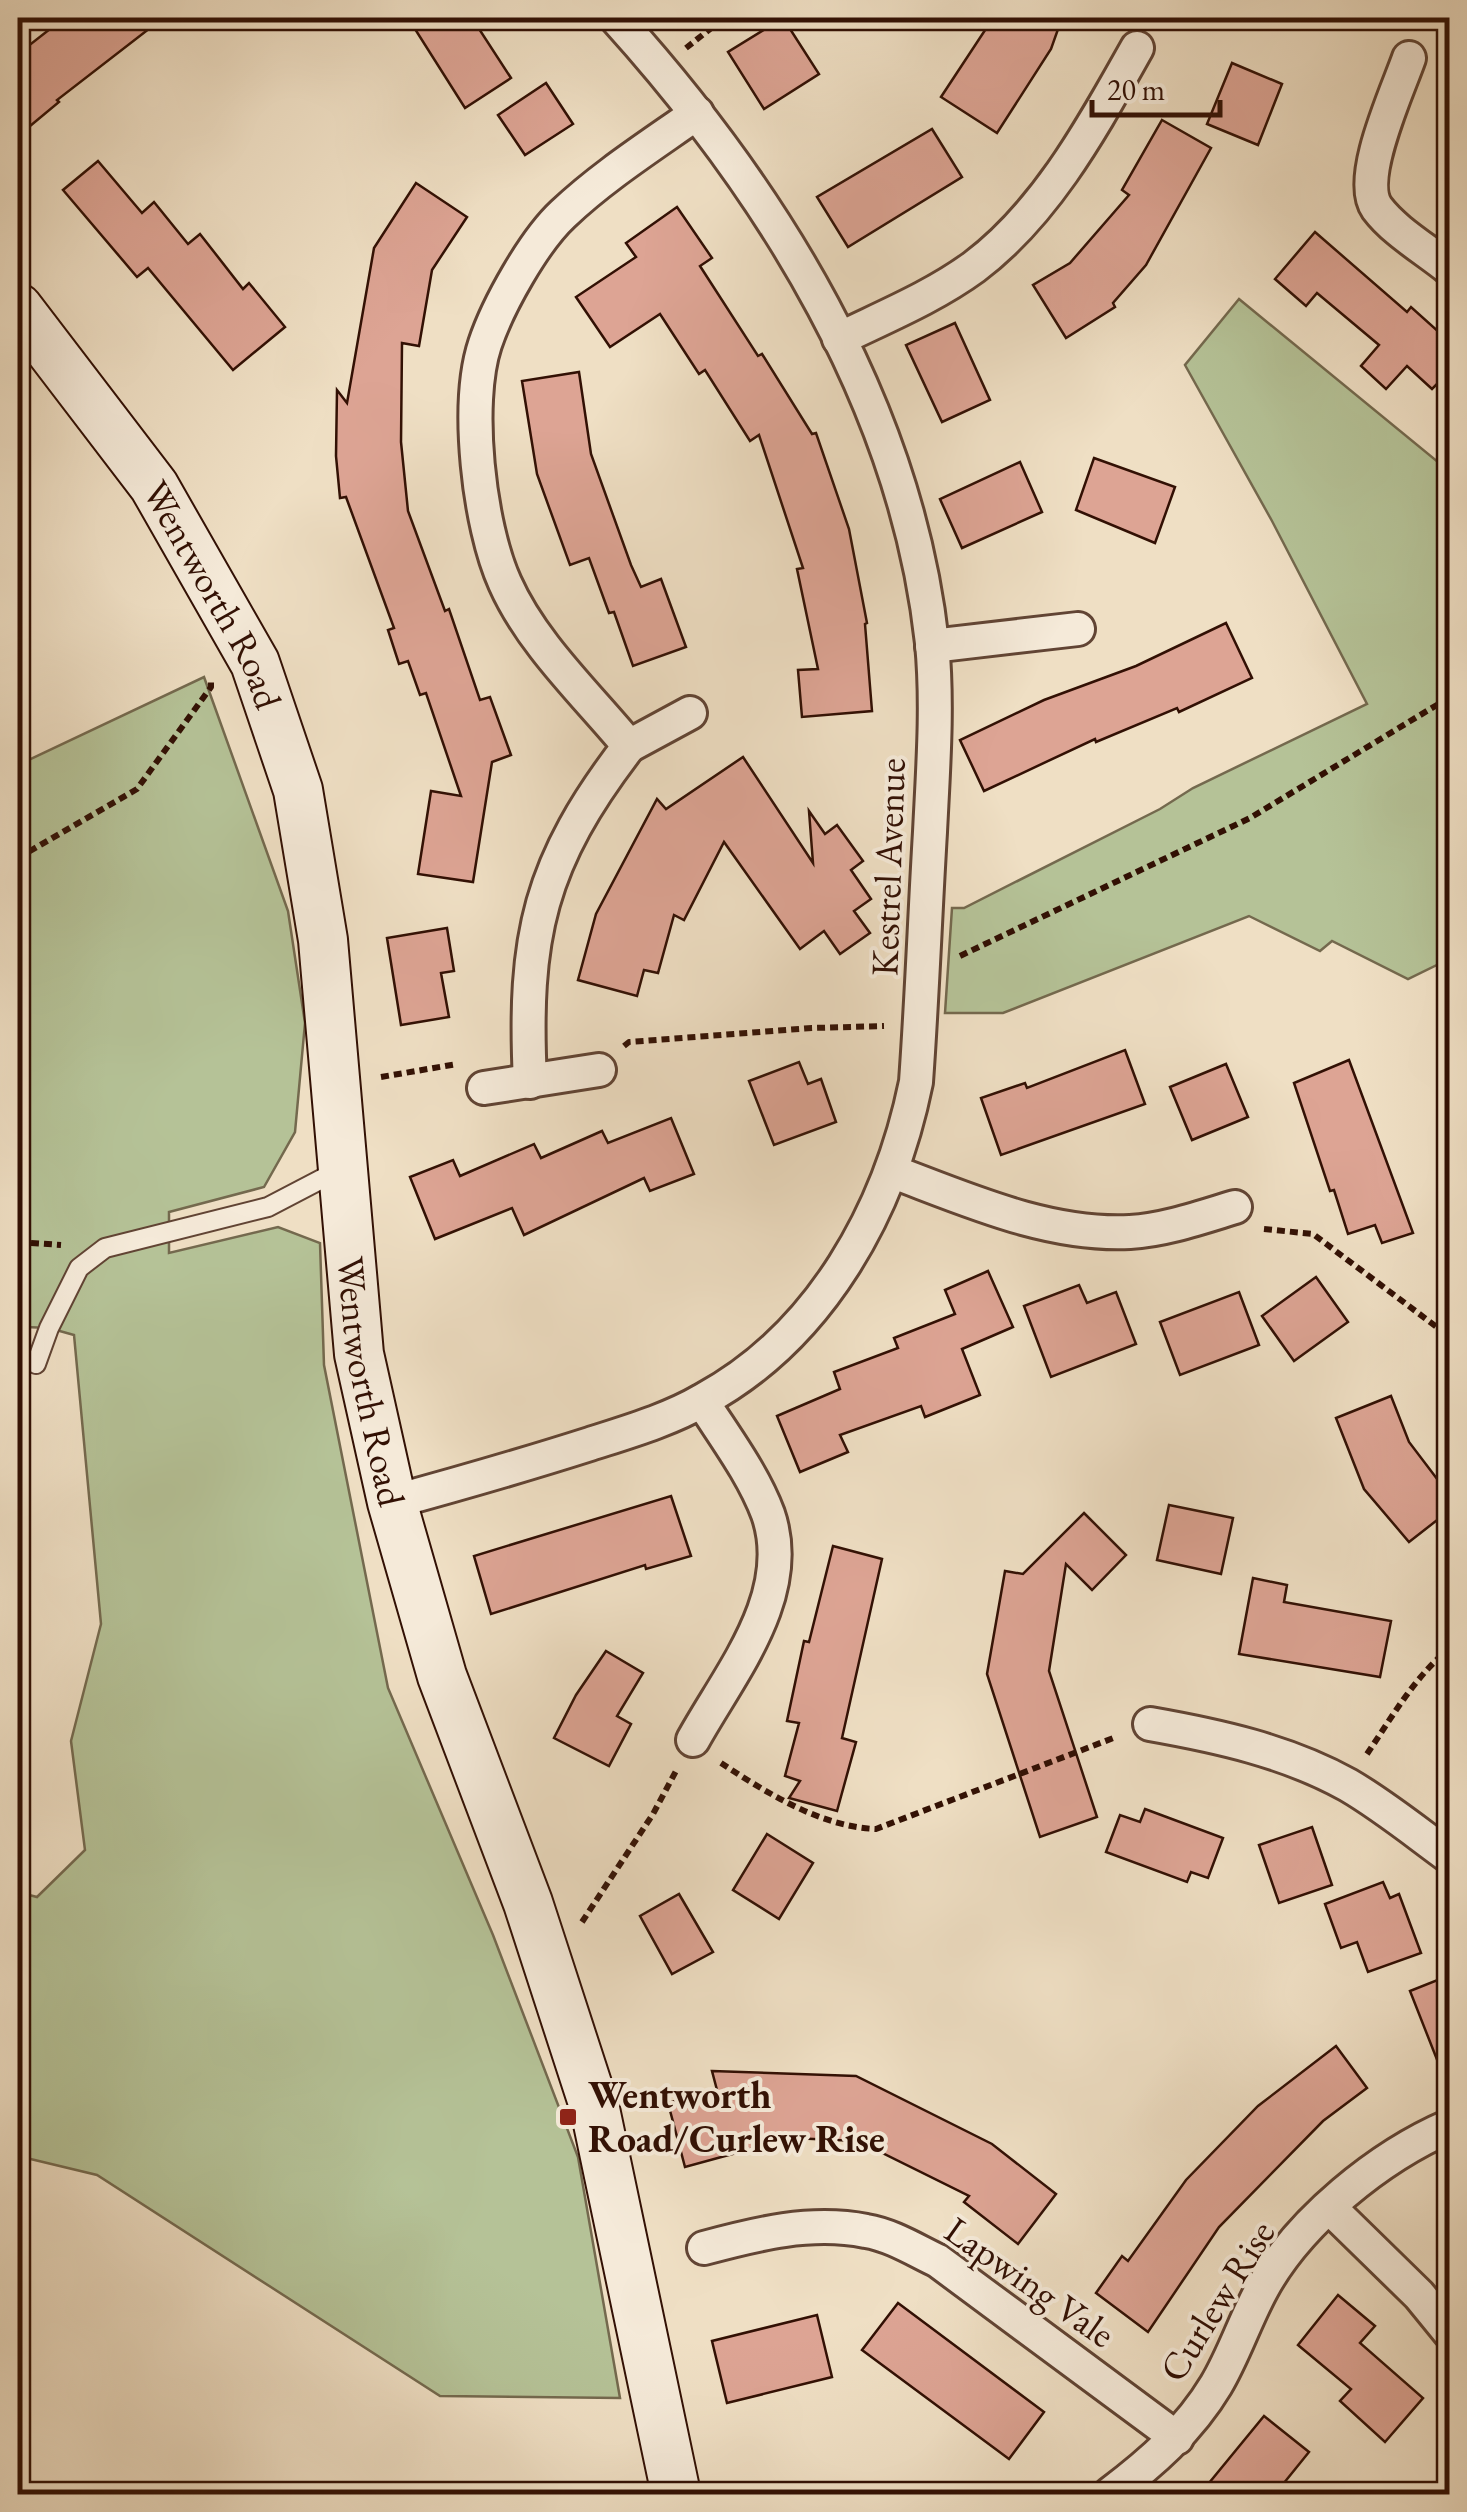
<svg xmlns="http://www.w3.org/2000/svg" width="1467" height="2512" viewBox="0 0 1467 2512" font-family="'EB Garamond',serif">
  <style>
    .green { fill: #b5c297; stroke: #74694e; stroke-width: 2.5 }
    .building { fill: #dda494; stroke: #321004; stroke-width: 2.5 }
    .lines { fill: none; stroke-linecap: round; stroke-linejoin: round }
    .lane-casing { stroke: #614434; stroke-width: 22 }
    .street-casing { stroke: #614434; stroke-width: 38 }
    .secondary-casing { stroke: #321004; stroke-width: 52 }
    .path { stroke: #321004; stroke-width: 6; stroke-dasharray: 8 5; stroke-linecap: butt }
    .lane { stroke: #f5ead9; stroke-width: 18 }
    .street { stroke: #f5ead9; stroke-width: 32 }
    .secondary { stroke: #f5ead9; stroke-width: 48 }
    .poi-dot { fill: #8f2418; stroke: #f5ead9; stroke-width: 4 }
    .labels { text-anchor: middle; stroke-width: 8; stroke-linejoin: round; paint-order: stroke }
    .street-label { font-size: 38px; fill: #321004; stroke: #f5ead9 }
    .poi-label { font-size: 38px; font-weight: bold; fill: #321004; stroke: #f5ead9; text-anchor: start }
  </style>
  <rect width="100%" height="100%" fill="#efdfc4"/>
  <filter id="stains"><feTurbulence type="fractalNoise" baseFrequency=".002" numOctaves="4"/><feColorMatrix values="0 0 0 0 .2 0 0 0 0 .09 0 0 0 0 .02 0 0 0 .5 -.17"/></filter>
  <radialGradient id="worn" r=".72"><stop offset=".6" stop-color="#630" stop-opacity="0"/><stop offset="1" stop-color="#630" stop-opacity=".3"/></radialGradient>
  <g class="green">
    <polygon points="1239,299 1449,471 1449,959 1408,979 1332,941 1320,951 1249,916 1003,1013 945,1013 952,908 964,908 1160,809 1193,788 1367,704 1272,521 1185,365"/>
    <polygon points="204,677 288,911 305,1023 295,1132 264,1187 169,1212 169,1253 278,1227 320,1243 324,1365 388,1688 493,1935 578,2157 620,2398 440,2396 97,2175 18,2156 18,1892 37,1897 85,1850 71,1741 101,1624 74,1335 49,1328 26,1327 18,1334 18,765"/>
  </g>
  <g class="building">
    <polygon points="64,18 163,18 57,100 59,102 18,136 18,54"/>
    <polygon points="408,18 472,18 511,78 465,108"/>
    <polygon points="783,18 819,74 764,109 728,52"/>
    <polygon points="993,18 1062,18 1051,49 997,133 941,97"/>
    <polygon points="1232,63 1282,84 1258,145 1207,124"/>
    <polygon points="546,83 573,124 525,155 498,115"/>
    <polygon points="1162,120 1211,148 1146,265 1113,303 1115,307 1066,338 1033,285 1070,263 1129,195 1122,190"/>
    <polygon points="932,129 962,177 848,247 817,197"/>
    <polygon points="98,161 142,213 154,202 188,244 200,234 243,289 249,283 285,327 233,370 148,268 137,277 63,190"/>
    <polygon points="416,183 467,217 432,270 419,346 402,343 401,442 408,511 445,611 449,609 480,700 490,697 511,755 492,762 473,882 418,874 431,791 461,796 426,693 420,695 408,661 399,664 388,630 394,628 346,497 340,498 336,456 337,390 347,403 374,248"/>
    <polygon points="677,207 712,258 700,266 758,356 762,354 812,434 816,433 849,529 867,623 865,624 872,711 802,717 798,670 818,669 797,569 803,568 759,435 750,441 705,370 699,374 660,314 610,347 576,297 636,257 626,243"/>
    <polygon points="1315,232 1407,312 1411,307 1450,342 1450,371 1432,389 1407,366 1386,389 1361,366 1379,345 1317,293 1306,306 1275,279"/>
    <polygon points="955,323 990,400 942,422 906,345"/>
    <polygon points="579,372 591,454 631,565 641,587 661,579 686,647 633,666 614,612 609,613 589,558 570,565 537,474 522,381"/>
    <polygon points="1094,458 1175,487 1155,543 1076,510"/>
    <polygon points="1020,462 1042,512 962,548 940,499"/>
    <polygon points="1226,623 1252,678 1179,712 1177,708 1096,742 1095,739 984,791 960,740 1044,700 1136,666"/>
    <polygon points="743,757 813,863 809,811 825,834 837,825 863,861 851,870 871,899 854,911 870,933 840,954 824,931 800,949 724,842 684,920 674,915 658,973 644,970 637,996 578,980 596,914 657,799 666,809"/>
    <polygon points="447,928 454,971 441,973 449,1017 401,1025 387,938"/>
    <polygon points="1125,1050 1145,1104 1001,1155 981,1098 1025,1083 1027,1088"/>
    <polygon points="1349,1060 1413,1233 1382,1243 1375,1225 1348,1234 1334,1190 1330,1191 1294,1083"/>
    <polygon points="799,1062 808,1084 821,1079 836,1122 774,1145 749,1081"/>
    <polygon points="1226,1064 1248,1117 1192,1140 1170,1087"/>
    <polygon points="671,1118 694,1174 650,1191 644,1178 524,1235 512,1208 435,1239 410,1177 453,1160 460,1176 534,1144 541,1158 602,1131 608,1143"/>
    <polygon points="988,1271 1013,1327 962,1349 980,1395 925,1417 921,1406 840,1435 848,1452 800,1472 777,1416 840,1389 834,1372 898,1348 894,1338 955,1314 945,1290"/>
    <polygon points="1316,1277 1348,1322 1294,1361 1262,1316"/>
    <polygon points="1079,1285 1087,1303 1116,1292 1136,1344 1051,1377 1024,1306"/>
    <polygon points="1239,1292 1259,1345 1180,1375 1160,1322"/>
    <polygon points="1391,1396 1409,1442 1450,1496 1450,1510 1409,1542 1364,1489 1336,1418"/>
    <polygon points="671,1496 691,1556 646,1569 645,1565 491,1614 474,1556"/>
    <polygon points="1169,1505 1233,1518 1221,1574 1157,1560"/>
    <polygon points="1084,1513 1126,1555 1092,1590 1066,1564 1049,1671 1097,1817 1040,1837 987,1674 1005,1571 1023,1574"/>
    <polygon points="833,1546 882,1559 842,1738 856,1742 837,1811 789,1798 800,1781 785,1776 799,1723 787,1721 804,1641 809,1642"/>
    <polygon points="1253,1578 1287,1585 1284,1602 1391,1621 1380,1677 1239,1654"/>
    <polygon points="606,1651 643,1673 617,1716 631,1724 609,1766 554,1738 576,1695"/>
    <polygon points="1145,1809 1223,1838 1208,1878 1191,1872 1187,1882 1106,1852 1120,1815 1140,1822"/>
    <polygon points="1312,1827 1332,1885 1279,1903 1259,1845"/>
    <polygon points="767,1834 813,1863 779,1919 733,1890"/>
    <polygon points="1383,1882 1390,1898 1399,1894 1421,1953 1368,1972 1357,1942 1341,1948 1325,1904"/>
    <polygon points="679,1894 713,1952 672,1974 640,1916"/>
    <polygon points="1450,1975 1450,2085 1447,2085 1410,1991"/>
    <polygon points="1336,2046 1367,2088 1323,2121 1219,2227 1148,2332 1096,2293 1122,2256 1128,2261 1186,2180 1258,2106"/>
    <polygon points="712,2071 856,2076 992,2144 1056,2194 1018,2244 964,2202 969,2196 858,2141 791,2138 685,2167 668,2103 717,2090"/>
    <polygon points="1338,2295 1375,2326 1360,2343 1423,2398 1385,2442 1340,2401 1351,2389 1298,2345"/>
    <polygon points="898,2303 1044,2412 1009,2459 862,2350"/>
    <polygon points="817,2315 832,2377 727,2403 712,2341"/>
    <polygon points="1264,2416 1309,2452 1275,2494 1200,2494"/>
  </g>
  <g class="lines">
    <g class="lane-casing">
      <polyline id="lane" points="36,1364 49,1328 79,1268 105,1248 268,1207 337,1171"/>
    </g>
    <g class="street-casing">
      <g id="street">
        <path d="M1409 58C1398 90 1356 179 1377 208 1395 232 1427 250 1450 269"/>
        <path d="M839 339C884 317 933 297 974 267 1047 212 1093 126 1137 48"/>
        <polyline points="932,646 1078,629"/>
        <polyline points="629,746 690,713"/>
        <path d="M530 1082C523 936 539 863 629 746 587 695 532 644 505 583 479 526 465 404 485 344 498 305 534 241 563 214 603 176 652 145 697 113"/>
        <polyline points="484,1088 599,1070"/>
        <path d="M891 1171C966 1199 1047 1236 1130 1232 1165 1230 1202 1217 1235 1207"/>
        <path d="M392 1502C458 1484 524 1465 590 1444 627 1432 669 1420 703 1400 821 1336 890 1210 916 1082 922 999 925 915 930 832 933 770 938 705 932 643 906 405 773 192 616 18"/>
        <path d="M1150 1724C1218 1736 1287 1751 1348 1785 1384 1806 1417 1833 1450 1857"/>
        <path d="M693 1740C730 1673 796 1595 768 1514 753 1474 725 1437 702 1401"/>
        <polyline points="1330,2208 1419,2295 1450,2333"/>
        <path d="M704 2248C756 2234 811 2220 866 2231 891 2235 915 2250 938 2261L1177 2438"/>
        <path d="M1110 2494C1151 2463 1189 2430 1216 2385 1234 2355 1245 2320 1262 2289 1299 2221 1380 2156 1450 2126"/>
      </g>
    </g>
    <g class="secondary-casing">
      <g id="secondary">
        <path id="s1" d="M18 308 154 486 255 663 298 790 323 940 359 1354 392 1502 442 1676 528 1903 595 2109 676 2494"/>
      </g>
    </g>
    <g class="path">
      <polyline points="686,48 724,18"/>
      <polyline points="18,858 137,789 211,687 211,680"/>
      <polyline points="960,956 1250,818 1450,697"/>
      <polyline points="624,1046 629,1042 812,1028 884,1026"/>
      <polyline points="381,1077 457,1064"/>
      <polyline points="1264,1229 1313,1234 1450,1337"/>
      <polyline points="18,1242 61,1245"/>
      <path d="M1367 1754C1392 1717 1415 1676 1450 1648"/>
      <path d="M721 1763C767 1793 821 1827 876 1829L1116 1737"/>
      <polyline points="582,1922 653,1814 676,1771"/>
    </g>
    <use href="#lane" class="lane"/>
    <use href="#street" class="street"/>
    <use href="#secondary" class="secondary"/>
  </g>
  <rect class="poi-dot" x="558" y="2107" width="20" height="20" rx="5"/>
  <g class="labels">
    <g class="street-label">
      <text dy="13" stroke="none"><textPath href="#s1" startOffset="348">Wentworth Road</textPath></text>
      <text transform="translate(888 867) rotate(-88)" y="13">Kestrel Avenue</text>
      <text dy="13" stroke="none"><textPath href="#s1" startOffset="1158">Wentworth Road</textPath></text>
      <text transform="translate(1030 2282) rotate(35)" y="13">Lapwing Vale</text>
      <text transform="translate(1217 2301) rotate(-58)" y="13">Curlew Rise</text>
    </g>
    <g class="poi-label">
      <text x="588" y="2108">Wentworth<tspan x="588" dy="44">Road/Curlew Rise</tspan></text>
    </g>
  </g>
  <rect width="1467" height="2512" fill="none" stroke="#efdfc4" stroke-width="60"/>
  <rect x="20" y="20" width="1427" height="2472" fill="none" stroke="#321004" stroke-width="5"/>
  <rect x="30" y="30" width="1407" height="2452" fill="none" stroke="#321004" stroke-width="2.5"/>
  <path d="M1092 100v15h128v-15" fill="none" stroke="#321004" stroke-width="5"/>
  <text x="1107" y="100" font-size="30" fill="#321004" stroke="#f5ead9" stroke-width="8" paint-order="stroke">20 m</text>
  <rect width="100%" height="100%" filter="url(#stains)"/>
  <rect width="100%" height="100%" fill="url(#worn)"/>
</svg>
